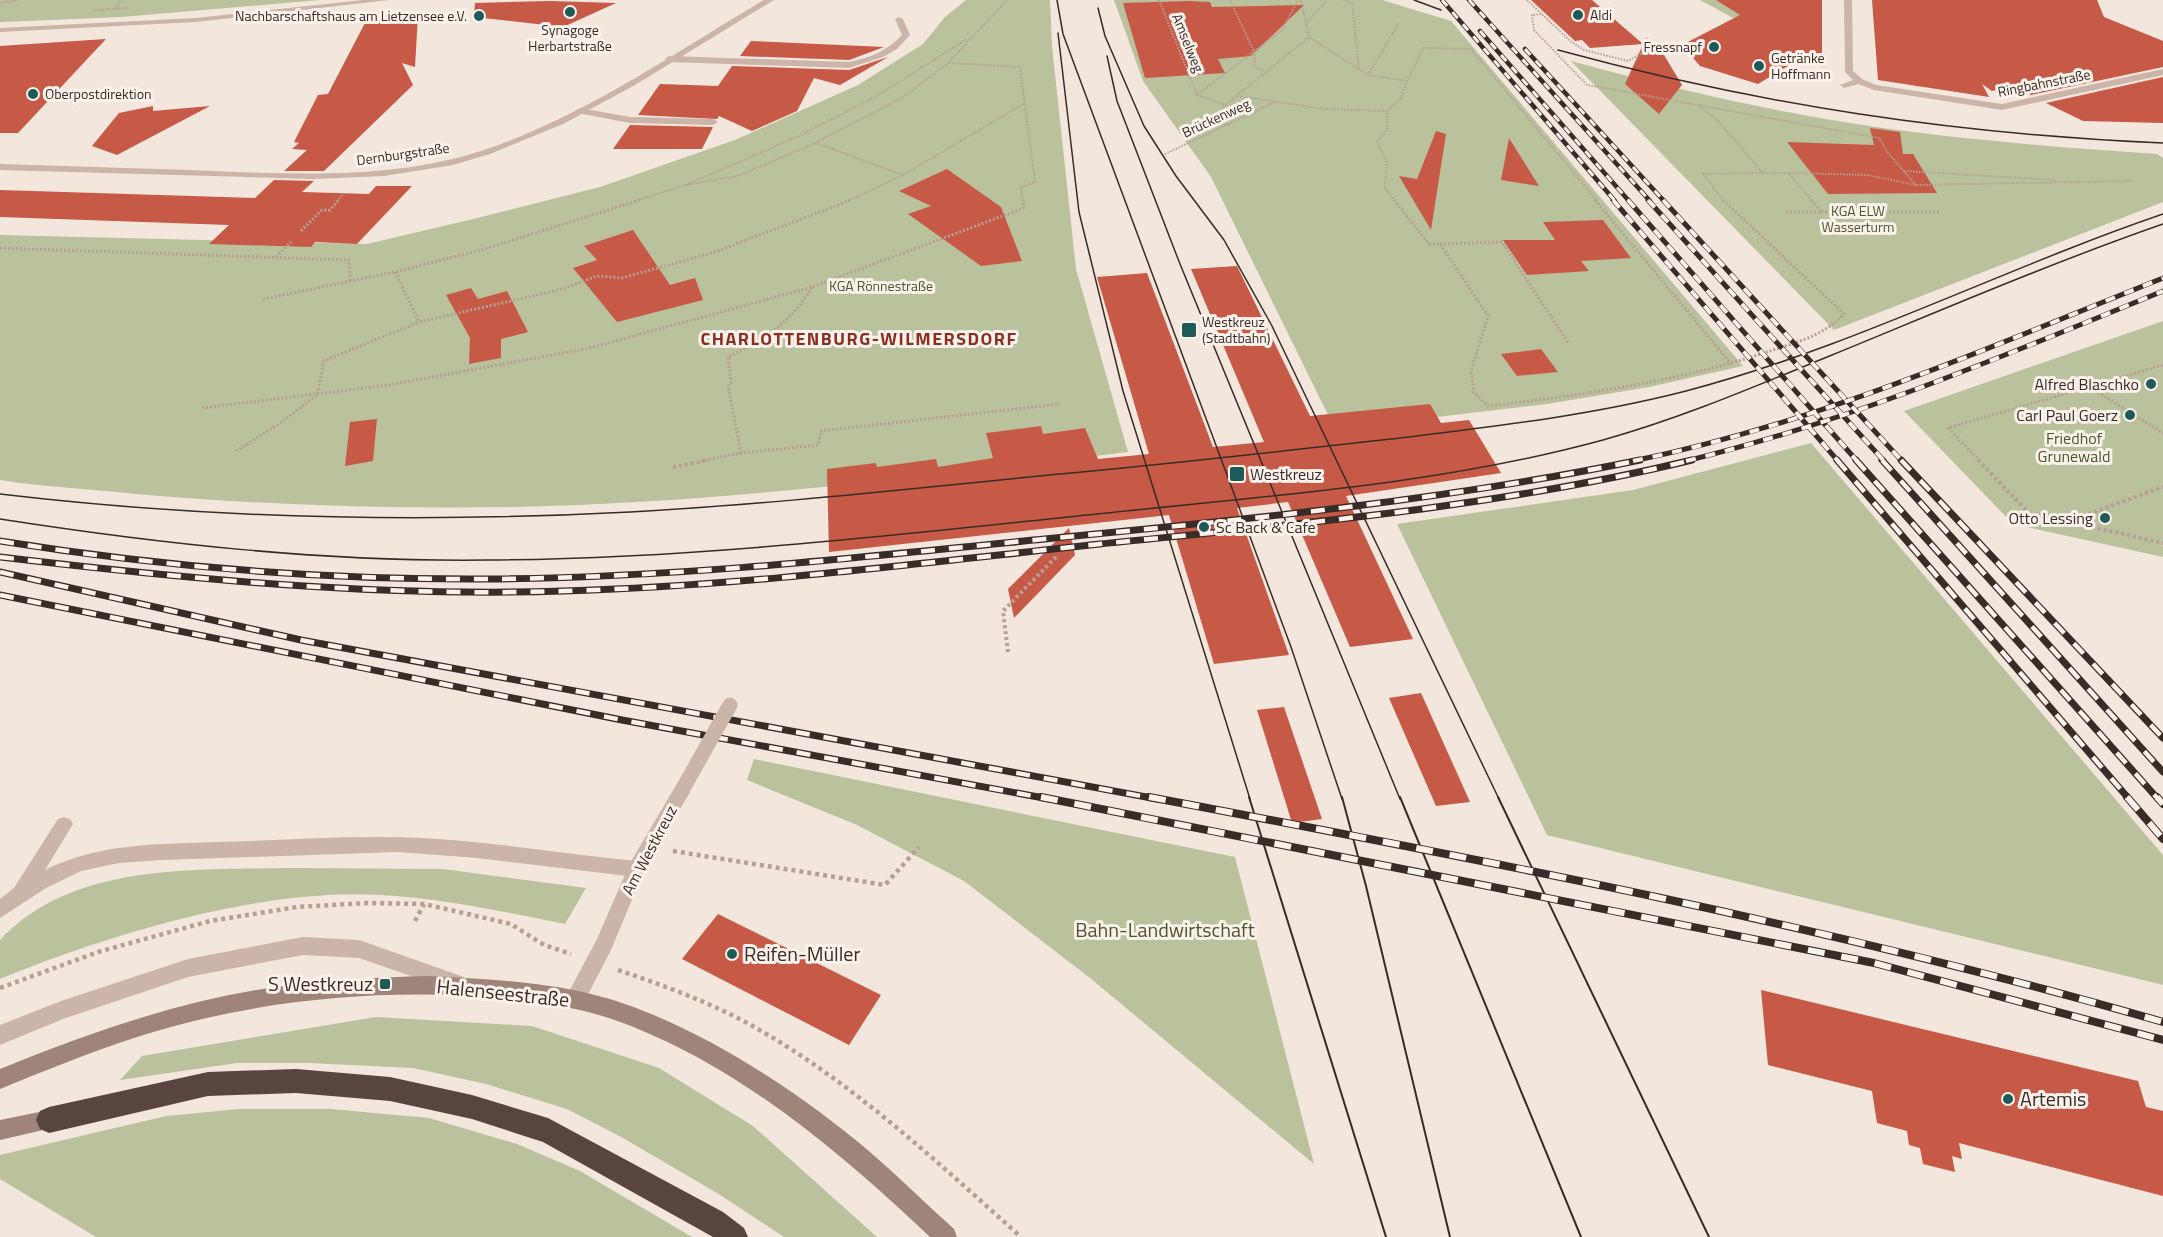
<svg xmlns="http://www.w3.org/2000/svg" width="2163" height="1237" viewBox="0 0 2163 1237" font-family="'Titillium Web',sans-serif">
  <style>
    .green { fill: #b9c29d }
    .building { fill: #c75947 }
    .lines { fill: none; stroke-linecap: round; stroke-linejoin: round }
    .path-far3 { stroke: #b79f93; stroke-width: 2; stroke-dasharray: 1.5 1.5; stroke-linecap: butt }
    .path-far2 { stroke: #b79f93; stroke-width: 3; stroke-dasharray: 2 2; stroke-linecap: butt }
    .path-far1 { stroke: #b79f93; stroke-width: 4; stroke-dasharray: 3 3; stroke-linecap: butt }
    .path { stroke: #b79f93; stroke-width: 4.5; stroke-dasharray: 4 4; stroke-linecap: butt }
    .lane { fill: #cbb5a9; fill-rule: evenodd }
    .street { fill: #cbb5a9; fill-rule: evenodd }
    .secondary { fill: #9f847a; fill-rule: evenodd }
    .highway { fill: #594540; fill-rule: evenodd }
    .tram-far1 { stroke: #382c29; stroke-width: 1.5 }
    .tram { stroke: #382c29; stroke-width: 2 }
    .rail-far3-casing { stroke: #382c29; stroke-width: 4.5 }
    .rail-far2-casing { stroke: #382c29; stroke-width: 5 }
    .rail-far1-casing { stroke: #382c29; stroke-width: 7 }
    .rail-casing { stroke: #382c29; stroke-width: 8 }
    .rail-far3 { stroke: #faf1ea; stroke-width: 3; stroke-dasharray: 8; stroke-linecap: butt }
    .rail-far2 { stroke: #faf1ea; stroke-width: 4; stroke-dasharray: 10; stroke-linecap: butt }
    .rail-far1 { stroke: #faf1ea; stroke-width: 4.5; stroke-dasharray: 14; stroke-linecap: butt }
    .rail { stroke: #faf1ea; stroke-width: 6; stroke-dasharray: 17; stroke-linecap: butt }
    .path-bridge { stroke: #b79f93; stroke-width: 2; stroke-dasharray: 1.5 1.5; stroke-linecap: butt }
    .street-bridge { stroke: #cbb5a9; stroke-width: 15 }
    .poi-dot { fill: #1e5a58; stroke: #faf1ea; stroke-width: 2 }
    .labels { text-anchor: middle; stroke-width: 6; stroke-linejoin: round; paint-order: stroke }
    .far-poi-label { font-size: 14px; fill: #382c29; stroke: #faf1ea; text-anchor: start }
    .far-street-label { font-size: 14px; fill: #382c29; stroke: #faf1ea }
    .far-park-label { font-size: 14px; fill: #4b572c; stroke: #faf1ea }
    .poi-label { font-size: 16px; fill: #382c29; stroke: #faf1ea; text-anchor: end }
    .park-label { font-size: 16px; fill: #4b572c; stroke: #faf1ea }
    .street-label { font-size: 16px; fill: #382c29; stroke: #faf1ea }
    .far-district-label { font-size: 18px; font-weight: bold; letter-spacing: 1.5px; fill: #882f21; stroke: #faf1ea }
    .near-park-label { font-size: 20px; fill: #4b572c; stroke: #faf1ea }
    .near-poi-label { font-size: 20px; fill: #382c29; stroke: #faf1ea; text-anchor: start }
    .near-street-label { font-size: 20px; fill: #382c29; stroke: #faf1ea }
  </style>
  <rect width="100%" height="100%" fill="#f3e6dd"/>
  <g class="green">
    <polygon points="0,0 320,0 121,17 3,22 0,22"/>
    <path d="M966 0H1050L1052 46 1076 269 1128 452C925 476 721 503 516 507 389 509 262 505 136 494 91 489 45 487 0 480V235L367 244 473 219 600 187 735 140 858 85 923 44 945 17Z"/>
    <polygon points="1114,0 1382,0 1451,21 1743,366 1649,387 1547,404 1335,429 1211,177 1143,81"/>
    <polygon points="1700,0 1717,0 1831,71"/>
    <path d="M1571 61C1663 86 1756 108 1850 123 1952 139 2055 147 2157 154L2163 158V202L1834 330Z"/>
    <polygon points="2163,321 2163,557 2013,524 1904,411"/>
    <polygon points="1811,443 2163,855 2163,985 1547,835 1397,524 1633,490"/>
    <polygon points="754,759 1235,857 1314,1164 1090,978 964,881 857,825 747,780"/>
    <path d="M293 868 443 869 586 888 565 924C504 912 443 898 380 895 262 888 109 934 0 979V940C73 862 195 870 293 868Z"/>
    <polygon points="376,1017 532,1026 659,1068 753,1126 877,1237 784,1237 717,1193 623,1138 567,1109 486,1084 413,1068 309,1063 237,1063 120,1080 142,1056"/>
    <polygon points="239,1109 331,1109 429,1118 517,1144 580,1171 692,1237 96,1237 0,1179 0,1155 166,1116"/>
  </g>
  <g class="building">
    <polygon points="1531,0 1592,0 1643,44 1590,48 1582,40 1575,41"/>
    <polygon points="1716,0 1822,0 1822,65 1806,55 1758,84 1700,66 1682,45 1740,15"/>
    <polygon points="1872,0 2097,0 2104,17 2163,41 2163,67 2031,95 2013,87 1992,91 1982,84 1989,97 1878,80"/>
    <polygon points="550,1 616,3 563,27 474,17 475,3"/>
    <polygon points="1189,1 1210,2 1212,7 1304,5 1251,56 1218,59 1225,73 1145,78 1123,3"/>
    <polygon points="418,15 415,67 402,63 413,85 324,171 284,171 307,150 292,149 299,143 294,142 318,95 328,94 366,21 391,16"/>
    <polygon points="1646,38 1661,50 1682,85 1659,114 1625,84"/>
    <polygon points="106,39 18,133 0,133 0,46"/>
    <polygon points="751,41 884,47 849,60 740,56"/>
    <polygon points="888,57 840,85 814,78 797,111 752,131 719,116 717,119 638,115 660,84 718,86 732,66 849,70"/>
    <polygon points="2163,77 2163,123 2083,121 2046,103"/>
    <polygon points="153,106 153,111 210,106 117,155 92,146 119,113"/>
    <polygon points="630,125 713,127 702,149 613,149"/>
    <polygon points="1870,128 1900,132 1903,154 1913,154 1937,193 1828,194 1787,142 1874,145"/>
    <polygon points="1436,131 1446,134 1431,230 1399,176 1417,179"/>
    <polygon points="1509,138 1539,186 1501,180"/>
    <polygon points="947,169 1001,207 1022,261 981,266 908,214 931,206 899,191"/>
    <polygon points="274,180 314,181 302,192 369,194 376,186 412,186 357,244 315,242 311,247 209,244 229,225 0,217 0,190 255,198"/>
    <polygon points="1603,220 1631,258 1581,261 1589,271 1527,275 1503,240 1555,240 1543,222"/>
    <polygon points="633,230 670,285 695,278 703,300 617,322 573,268 597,260 584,246"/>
    <polygon points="1237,266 1310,416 1430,404 1441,423 1469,420 1501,473 1346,496 1413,639 1350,647 1288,502 1237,508 1289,655 1214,664 1169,515 829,552 827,469 876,463 877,467 936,459 938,467 993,458 986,433 1041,426 1043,434 1085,428 1098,459 1149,454 1097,277 1147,273 1213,447 1264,442 1191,269"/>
    <polygon points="471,288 478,299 507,291 528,332 501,339 501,358 469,364 470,338 446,295"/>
    <polygon points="1541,349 1558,372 1517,376 1501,354"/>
    <polygon points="377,419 373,461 345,466 350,422"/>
    <polygon points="1069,528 1075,555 1014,618 1008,589"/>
    <polygon points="1421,693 1470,802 1436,806 1389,698"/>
    <polygon points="1284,707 1322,819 1292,823 1257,710"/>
    <polygon points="718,914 881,995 849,1045 682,959"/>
    <polygon points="1761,990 2138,1081 2146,1107 2163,1111 2163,1196 1959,1143 1962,1159 1952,1156 1955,1172 1923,1164 1920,1148 1909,1145 1907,1131 1877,1123 1872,1091 1768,1065"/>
  </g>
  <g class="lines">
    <g class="path-far3">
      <polyline points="1007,0 948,63 1020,67 1035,182 1021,187 1023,201"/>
      <polyline points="1159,0 1197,95"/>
      <polyline points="1230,0 1255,54 1254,67 1264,71"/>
      <polyline points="1301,0 1309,37 1368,75 1407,81 1423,48 1471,49 1597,201"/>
      <polyline points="1343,0 1352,3 1359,69"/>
      <polyline points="1527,0 1570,41 1584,50 1628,61 1644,52"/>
      <polyline points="0,3 19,0"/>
      <polyline points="116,7 122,0"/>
      <polyline points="1541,14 1532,15 1534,30 1587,85 1879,138 1888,153 1916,185"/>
      <polyline points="1305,25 1327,0"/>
      <polyline points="1368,75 1399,23"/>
      <polyline points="1197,95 1282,30 1298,0"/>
      <polyline points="1197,95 1225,105"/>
      <polyline points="1237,96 1325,109 1387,111"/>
      <polyline points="1699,106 1718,121 1763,173 1789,173 1812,201"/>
      <polyline points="1229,125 1218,121 1217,117 1225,105 1309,37"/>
      <polyline points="817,142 902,98 948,63"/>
      <polyline points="1165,154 1275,102"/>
      <polyline points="1904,171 2055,180"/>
      <polyline points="1789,173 1867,175 1916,185 2132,181"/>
      <polyline points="903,175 1025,103"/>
      <polyline points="337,201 344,193"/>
      <polyline points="635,201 686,185"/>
      <polyline points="848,201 903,175 816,143 737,176 686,185 799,136 875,97 967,39"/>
      <polyline points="1395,201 1385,188 1387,162 1377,142 1387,130 1387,111 1401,98 1407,81"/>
      <polyline points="1724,201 1703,174 1763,173"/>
    </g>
    <g class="path-far2">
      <path d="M1394 200 1429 244H1440L1488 316 1471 371 1474 393 1488 406C1582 395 1676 382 1767 352 1794 343 1824 336 1844 314L1723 200"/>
      <polyline points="1595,200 1732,365"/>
      <polyline points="1786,212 1821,212 1811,200"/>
      <polyline points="1821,212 1940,212"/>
      <polyline points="301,231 322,210 330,210 339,200"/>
      <polyline points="1440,244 1502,242 1569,344"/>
      <polyline points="0,248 349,260 350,281"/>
      <polyline points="276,257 291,242"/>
      <polyline points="395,272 419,322 559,290 597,276 622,278 715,252 851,200"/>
      <polyline points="263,299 395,272 481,250 640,200"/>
      <polyline points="2091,388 2163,433"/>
      <polyline points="202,408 389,385 590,348 812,287 1024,208 1023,200"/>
      <polyline points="236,451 279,424 317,395 324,361 419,322"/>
      <path d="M741 453 728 386 731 383 728 357C764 339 791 323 812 287"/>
      <polyline points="701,461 741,453 818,445 821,431 1060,404"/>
      <polyline points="1980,461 1948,428 2163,365"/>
    </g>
    <g class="path-far1">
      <polyline points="1978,460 2029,513 2163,543"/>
      <polyline points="673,467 709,460"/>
      <polyline points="2066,522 2163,487"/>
      <polyline points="1008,652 1003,611 1058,555"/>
    </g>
    <g class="path">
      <polyline points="673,851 885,885 919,847"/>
      <polyline points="415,921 424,904"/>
      <path d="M618 970C662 985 707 1001 749 1024 850 1080 935 1160 1021 1237"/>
      <polyline points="0,988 98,952 210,921 297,907 367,903 424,904 511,924 544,945 571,954"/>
    </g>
    <g class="lane">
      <path d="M899 17 903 19 910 35 897 49 883 57 849 68 669 62 665 59 669 56 849 62C870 58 887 51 902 35L895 19Z"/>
      <polygon points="1859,78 1863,81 1862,83 1844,88 1840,85"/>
      <polygon points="580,108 630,117 713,119 718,122 713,125 630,123 577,113 575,111"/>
      <path d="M64 817 70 819 73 824 45 870C98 843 160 844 218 842 287 840 355 835 423 838 494 842 565 854 636 861L642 863 645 869 642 875 636 877 477 858 398 852 162 860 119 863 81 871 46 888 0 918V899L14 888 58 819Z"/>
      <polygon points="303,937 359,940 464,977 467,983 464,989 457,992 359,958 303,955 188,977 63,1019 0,1045 0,1025 61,1001 188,959"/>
    </g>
    <g class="street">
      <polygon points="363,0 389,0 196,22 0,32 0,28 196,18"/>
      <path d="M764 0H774L635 85 563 124 490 154 453 165 384 176 313 179 0 170V164C64 166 127 168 191 170 288 174 391 181 484 150 585 116 674 53 764 0Z"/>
      <polygon points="1844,0 1852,0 1853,71 1862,79 1876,85 2002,104 2163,69 2163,75 2002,110 1874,90 1856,83 1845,72"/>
      <polygon points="681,785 687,787 690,792 643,873 611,950 582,1006 575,1008 568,1006 565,999 597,939 630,863 675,787"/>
    </g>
    <g class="secondary">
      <path d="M428 976C483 979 538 981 591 994 686 1017 796 1089 870 1152 899 1177 926 1204 954 1229L957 1237H930C841 1153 746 1072 631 1026 581 1006 525 999 471 996 358 990 242 1003 134 1038 88 1053 44 1071 0 1089V1069C91 1032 185 999 283 986 331 980 379 977 428 976Z"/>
      <polygon points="49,1110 56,1113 59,1120 56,1127 0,1140 0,1120"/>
    </g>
    <polygon class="highway" points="296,1069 390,1077 472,1095 548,1118 723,1212 744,1228 748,1237 713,1237 543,1142 472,1119 390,1101 296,1093 208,1096 49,1133 40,1129 36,1120 40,1111 49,1107 208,1072"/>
    <g class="tram-far1">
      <polyline points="1057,0 1063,34 1291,647 1342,799"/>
      <polyline points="1414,0 1441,10"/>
      <polyline points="1098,8 1105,36 1144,126 1176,176 1224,240 1272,326 1499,799"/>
      <polyline points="1058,33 1079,212 1123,391 1250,799"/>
      <path d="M1558 50C1760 105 1954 134 2163 143"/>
      <polyline points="1107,56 1117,101 1180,264 1400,799"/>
      <path d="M0 494C210 519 419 523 630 512 778 504 924 487 1071 473 1178 463 1284 451 1391 439 1490 427 1589 416 1686 391 1850 348 2002 269 2163 214"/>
      <path d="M0 519C161 544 324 562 487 560 691 559 894 535 1097 514 1266 496 1438 485 1603 440 1682 418 1756 386 1832 355 1942 310 2051 263 2163 224"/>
    </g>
    <g class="tram">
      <polyline points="1249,797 1386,1237"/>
      <polyline points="1342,797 1366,886 1450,1237"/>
      <polyline points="1400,797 1581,1237"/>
      <polyline points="1498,797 1709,1237"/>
    </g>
    <g class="rail-far3-casing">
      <g id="rail-far3">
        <polyline points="1442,0 1615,201"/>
        <polyline points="1469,0 1650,201"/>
        <polyline points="1480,31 1629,201"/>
        <polyline points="1525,49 1664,201"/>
      </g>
    </g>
    <g class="rail-far2-casing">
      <g id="rail-far2">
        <polyline points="1613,200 1838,461"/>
        <polyline points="1628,200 1857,461"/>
        <polyline points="1648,200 1884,461"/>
        <polyline points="1663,200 1902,461"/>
        <path d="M1633 461C1819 423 1987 348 2163 278"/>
        <path d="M1686 461C1851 421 2006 355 2163 291"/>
      </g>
    </g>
    <g class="rail-far1-casing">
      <g id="rail-far1">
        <polyline points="1837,460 2129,799"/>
        <polyline points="1856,460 2158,799"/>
        <polyline points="1882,460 2163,772"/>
        <polyline points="1901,460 2163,738"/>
        <path d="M0 541C162 567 323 580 487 579 667 578 846 559 1024 541 1231 521 1437 502 1640 460"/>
        <path d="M0 557C187 579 375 597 563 591 743 586 921 563 1100 544 1298 524 1498 507 1692 460"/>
        <polyline points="0,572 301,640 1157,799"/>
        <polyline points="0,595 622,720 1049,799"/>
      </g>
    </g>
    <g class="rail-casing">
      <g id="rail">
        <polyline points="1041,797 1874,963 2163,1040"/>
        <path d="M1149 797C1489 861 1830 926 2163 1022"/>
        <polyline points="2127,797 2163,839"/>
        <polyline points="2157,797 2163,804"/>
      </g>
    </g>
    <use href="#rail-far3" class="rail-far3"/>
    <use href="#rail-far2" class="rail-far2"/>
    <use href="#rail-far1" class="rail-far1"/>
    <use href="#rail" class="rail"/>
    <polyline class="path-bridge" points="94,10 129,8"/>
    <polyline class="street-bridge" points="681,792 730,705"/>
  </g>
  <g class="poi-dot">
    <circle cx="570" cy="12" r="6"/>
    <circle cx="1578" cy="15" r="6"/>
    <circle cx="479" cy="16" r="6"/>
    <circle cx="1714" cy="47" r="6"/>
    <circle cx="1759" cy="66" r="6"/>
    <circle cx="33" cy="94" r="6"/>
    <rect x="1181" y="322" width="16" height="16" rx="3"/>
    <circle cx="2151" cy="384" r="6"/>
    <circle cx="2130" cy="415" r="6"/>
    <rect x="1229" y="466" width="16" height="16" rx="3"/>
    <circle cx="2105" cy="518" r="6"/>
    <circle cx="1204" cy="527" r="6"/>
    <circle cx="732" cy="954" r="6"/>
    <rect x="379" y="978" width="12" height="12" rx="3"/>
    <circle cx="2008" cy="1099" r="6"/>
  </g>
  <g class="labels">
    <g class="far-poi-label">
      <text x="1590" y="20">Aldi</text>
      <text x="467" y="21" text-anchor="end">Nachbarschaftshaus am Lietzensee e.V.</text>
      <text x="570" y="35" text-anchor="middle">Synagoge<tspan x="570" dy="16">Herbartstraße</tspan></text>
      <text x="1702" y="52" text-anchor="end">Fressnapf</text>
      <text x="1771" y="63">Getränke<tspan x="1771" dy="16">Hoffmann</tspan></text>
      <text x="45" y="99">Oberpostdirektion</text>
      <text x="1202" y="327">Westkreuz<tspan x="1202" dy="16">(Stadtbahn)</tspan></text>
    </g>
    <g class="far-street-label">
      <text transform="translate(1188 43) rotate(68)" y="5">Amselweg</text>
      <text transform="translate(2044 83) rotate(-11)" y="5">Ringbahnstraße</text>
      <text transform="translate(1216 118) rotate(-25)" y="5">Brückenweg</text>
      <text transform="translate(403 154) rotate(-8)" y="5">Dernburgstraße</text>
    </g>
    <g class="far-park-label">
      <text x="1858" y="216">KGA ELW<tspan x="1858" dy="16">Wasserturm</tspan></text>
      <text x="881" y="291">KGA Rönnestraße</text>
    </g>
    <g class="poi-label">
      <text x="2139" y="390">Alfred Blaschko</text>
      <text x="2118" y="421">Carl Paul Goerz</text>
      <text x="1250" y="480" text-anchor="start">Westkreuz</text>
      <text x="2093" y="524">Otto Lessing</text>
      <text x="1216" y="533" text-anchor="start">Sc Back &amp; Cafe</text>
    </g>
    <g class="park-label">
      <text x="2074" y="444">Friedhof<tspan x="2074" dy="18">Grunewald</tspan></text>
    </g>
    <g class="street-label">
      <text transform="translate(649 850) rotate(-62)" y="6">Am Westkreuz</text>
    </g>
    <g class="far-district-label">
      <text x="859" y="345">CHARLOTTENBURG-WILMERSDORF</text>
    </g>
    <g class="near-park-label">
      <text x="1165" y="937">Bahn-Landwirtschaft</text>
    </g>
    <g class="near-poi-label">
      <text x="744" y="961">Reifen-Müller</text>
      <text x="373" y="991" text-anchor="end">S Westkreuz</text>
      <text x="2020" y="1106">Artemis</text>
    </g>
    <g class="near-street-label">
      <text transform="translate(503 993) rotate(6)" y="7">Halenseestraße</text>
    </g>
  </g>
</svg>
